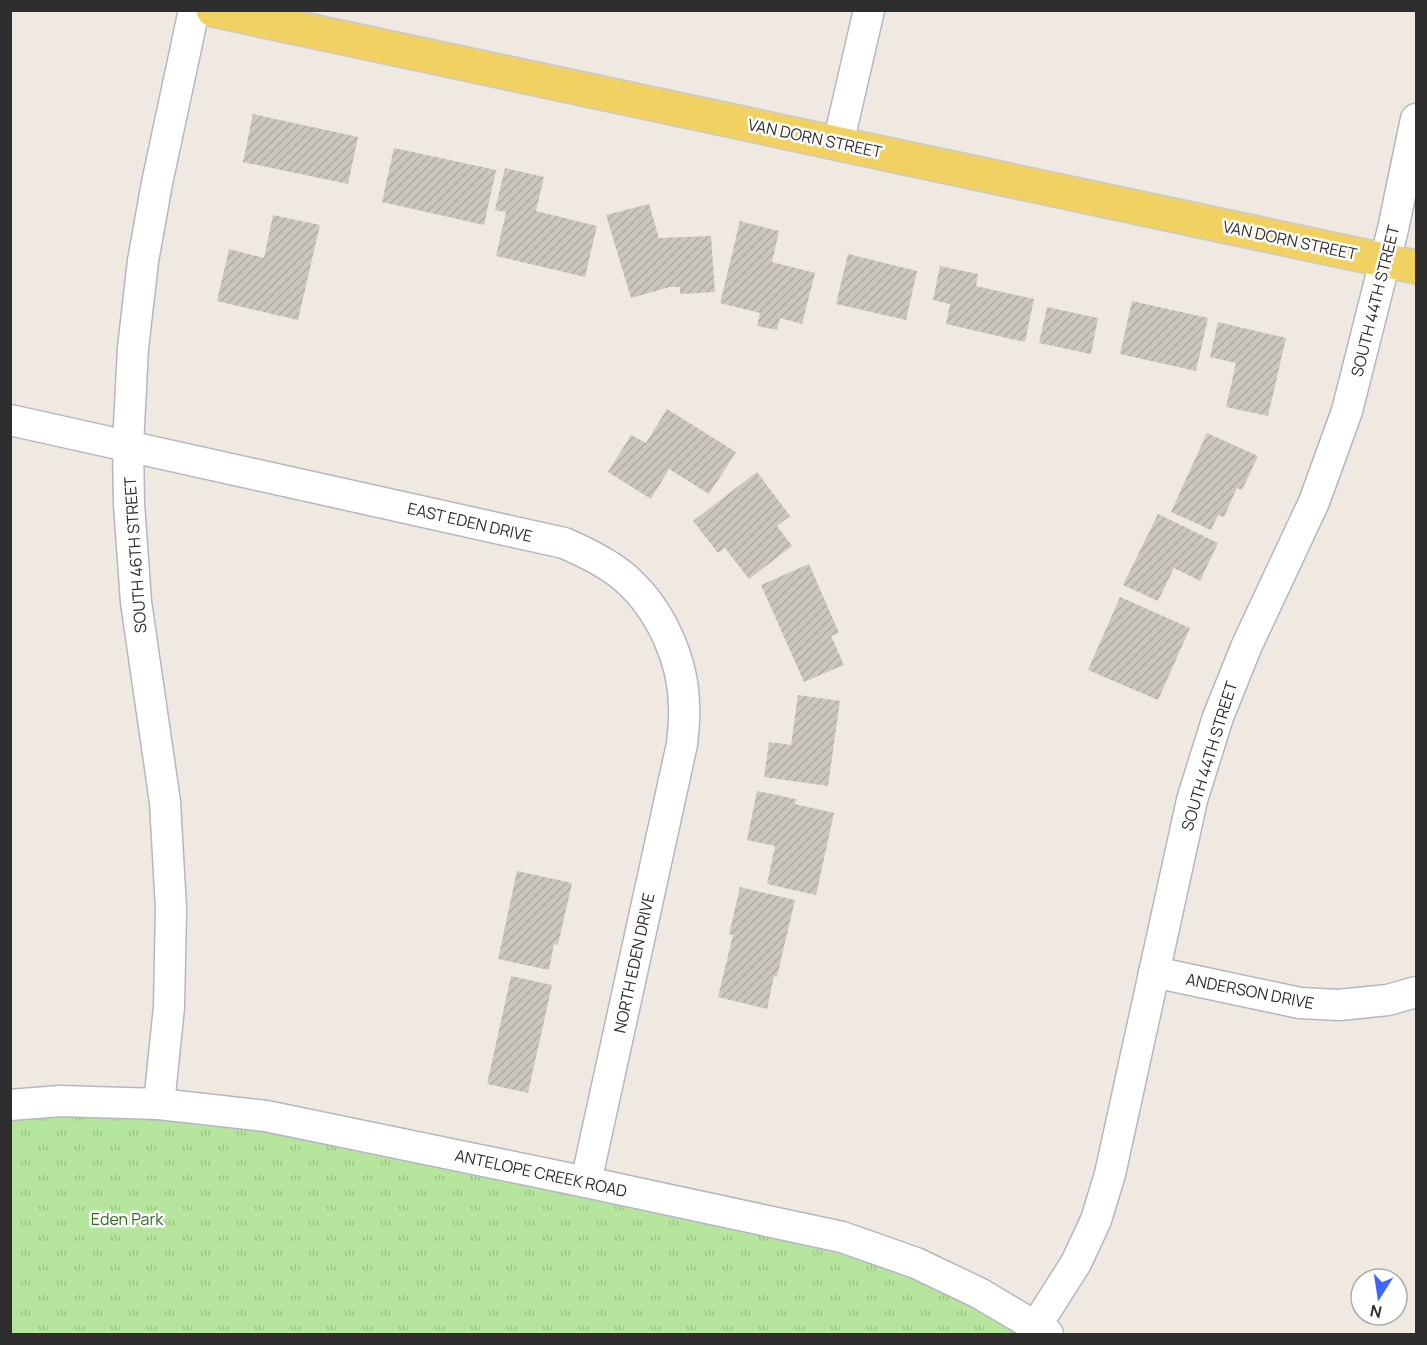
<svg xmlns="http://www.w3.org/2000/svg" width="1427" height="1345" viewBox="0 0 1427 1345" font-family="Manrope,sans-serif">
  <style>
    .park { fill: url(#park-tufts) }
    .building { fill: url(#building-hatch) }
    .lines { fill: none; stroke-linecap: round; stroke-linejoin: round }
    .minor-casing { stroke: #b4b7c1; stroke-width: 33 }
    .major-casing { stroke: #c9c9c9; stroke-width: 36 }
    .minor { stroke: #fff; stroke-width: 30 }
    .major { stroke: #f2d163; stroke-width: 33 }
    .labels { text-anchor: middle; stroke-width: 5; stroke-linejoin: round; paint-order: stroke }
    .street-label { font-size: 16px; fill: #2e2e2e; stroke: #fff }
    .park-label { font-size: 16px; fill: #2c6e1b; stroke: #fff }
  </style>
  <defs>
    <pattern id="park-tufts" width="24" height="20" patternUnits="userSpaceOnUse" patternTransform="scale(1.5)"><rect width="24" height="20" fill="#b6e59e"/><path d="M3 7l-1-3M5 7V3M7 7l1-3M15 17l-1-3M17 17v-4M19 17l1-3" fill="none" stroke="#9dc588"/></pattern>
    <pattern id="building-hatch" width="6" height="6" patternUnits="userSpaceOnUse" patternTransform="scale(1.5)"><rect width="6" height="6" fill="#cbc7bf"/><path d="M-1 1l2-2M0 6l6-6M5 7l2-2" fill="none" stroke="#afaba4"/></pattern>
  </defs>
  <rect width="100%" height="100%" fill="#efe9e1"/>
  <polygon class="park" points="159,1104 842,1237 1048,1334 11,1334 11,1105"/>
  <g class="building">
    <polygon points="253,114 358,137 348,184 243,162"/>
    <polygon points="394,148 496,170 484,225 382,202"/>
    <polygon points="505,168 544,177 536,211 597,226 585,277 496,256 506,212 495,210"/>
    <polygon points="649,204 659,238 711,236 715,292 680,294 680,287 670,287 631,298 606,215"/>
    <polygon points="273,215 320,225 298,320 217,301 229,249 264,258"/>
    <polygon points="740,221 779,231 772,262 815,273 802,324 780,318 777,330 757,326 760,313 720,303"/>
    <polygon points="848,254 917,271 906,320 836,304"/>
    <polygon points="940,266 978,274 976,286 1034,299 1025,342 946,324 950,304 933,300"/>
    <polygon points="1132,301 1208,318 1196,371 1120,354"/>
    <polygon points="1047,307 1098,318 1091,354 1039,343"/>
    <polygon points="1218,322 1286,338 1268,416 1226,407 1236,363 1210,357"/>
    <polygon points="667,409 736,452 709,494 669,469 651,499 608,472 631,435 646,443"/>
    <polygon points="1207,433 1258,456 1242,490 1237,488 1224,517 1218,515 1211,530 1171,512"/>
    <polygon points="757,472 790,516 777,526 792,546 749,579 725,548 718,553 693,521"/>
    <polygon points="1158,514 1218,543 1200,581 1174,568 1158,601 1123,585"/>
    <polygon points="809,564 839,633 831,636 844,665 804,682 761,585"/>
    <polygon points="1120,597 1190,628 1158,700 1088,670"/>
    <polygon points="798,695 840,701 828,786 764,777 769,742 791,745"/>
    <polygon points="757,791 796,799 795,804 834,813 816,895 767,884 775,846 747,840"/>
    <polygon points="517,871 572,883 558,945 554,944 549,970 498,959"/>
    <polygon points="740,887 795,900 777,977 774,976 767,1009 718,997 733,935 729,934"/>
    <polygon points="511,976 552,985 528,1093 487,1084"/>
  </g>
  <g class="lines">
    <g class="minor-casing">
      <g id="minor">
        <polyline points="838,144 869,10"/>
        <path d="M10 420 564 543C585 552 606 562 624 577 660 608 684 660 684 707 685 719 683 732 682 744L586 1182"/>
        <polyline points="1154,972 1300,1003 1339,1005 1388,1000 1416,992"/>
        <polyline points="159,1104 169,1007 171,909 165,802 136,602 129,504 128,445 133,348 143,261 157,183 194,10"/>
        <polyline points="10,1105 60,1101 159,1104 266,1116 586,1182 842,1237 916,1263 979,1293 1048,1334"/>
        <polyline points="1036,1326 1076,1263 1096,1220 1110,1174 1192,800 1218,717 1247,645 1314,502 1347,411 1393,229 1416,119"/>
      </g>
    </g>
    <g class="major-casing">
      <polyline id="major" points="213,10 1416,267"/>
    </g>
    <use href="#minor" class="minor"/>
    <use href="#major" class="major"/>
  </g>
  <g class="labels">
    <g class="street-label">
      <text transform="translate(815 138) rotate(12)" y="6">VAN DORN STREET</text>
      <text transform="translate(1290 240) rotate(12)" y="6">VAN DORN STREET</text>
      <text transform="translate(1375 301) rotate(-76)" y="6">SOUTH 44TH STREET</text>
      <text transform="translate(470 522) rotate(13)" y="6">EAST EDEN DRIVE</text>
      <text transform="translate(135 555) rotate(-94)" y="6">SOUTH 46TH STREET</text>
      <text transform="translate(1209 756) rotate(-73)" y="6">SOUTH 44TH STREET</text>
      <text transform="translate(634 963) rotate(-78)" y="6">NORTH EDEN DRIVE</text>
      <text transform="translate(1250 991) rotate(11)" y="6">ANDERSON DRIVE</text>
      <text transform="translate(541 1173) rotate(12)" y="6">ANTELOPE CREEK ROAD</text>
    </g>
    <g class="park-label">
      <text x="127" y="1225">Eden Park</text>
    </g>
  </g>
  <rect width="1427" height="1345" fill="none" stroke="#2e2e2e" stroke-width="24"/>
  <g transform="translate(1379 1297) rotate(192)"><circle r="28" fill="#ffffff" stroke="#ababab" stroke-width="1.5"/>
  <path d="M0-4.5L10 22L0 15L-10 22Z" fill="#4264fb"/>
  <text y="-9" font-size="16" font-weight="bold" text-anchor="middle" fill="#2e2e2e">N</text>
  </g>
</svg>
